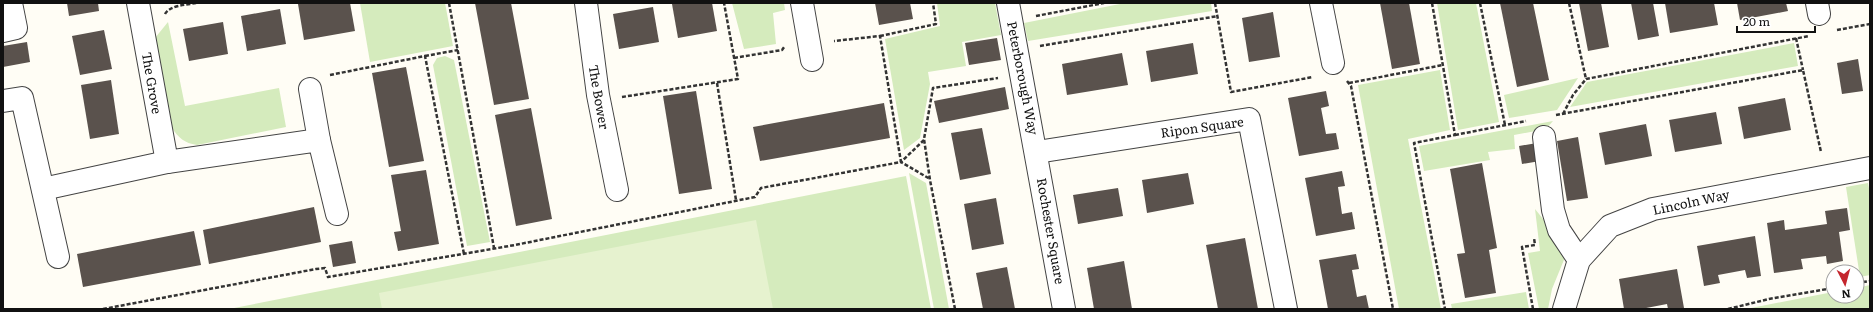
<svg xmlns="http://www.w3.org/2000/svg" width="1873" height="312" viewBox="0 0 1873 312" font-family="Literata,serif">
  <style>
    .green { fill: #d5ebbd }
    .pitch { fill: #e6f2cf }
    .building { fill: #5a524d }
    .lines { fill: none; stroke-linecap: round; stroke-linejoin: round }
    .minor-casing { stroke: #444; stroke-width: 24 }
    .path { stroke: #333; stroke-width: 2.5; stroke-dasharray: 4 2; stroke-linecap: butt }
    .minor { stroke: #fff; stroke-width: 22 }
    .labels { text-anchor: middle; stroke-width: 4; stroke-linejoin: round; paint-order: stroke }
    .street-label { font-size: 13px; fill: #111; stroke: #fff }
  </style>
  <rect width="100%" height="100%" fill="#fffdf5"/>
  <g class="green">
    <polygon points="360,3 445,3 453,46 370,62"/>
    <polygon points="732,3 784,3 785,10 773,13 776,44 744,49"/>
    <polygon points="937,3 995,3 1001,35 962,42 966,66 928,72 930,84 920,138 904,150 885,39 940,26"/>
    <polygon points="1125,3 1211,3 1212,11 1028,41 1024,23"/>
    <polygon points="1437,3 1476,3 1499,122 1458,130"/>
    <path d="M168 22 185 106 279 88 286 127 197 145C184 143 179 138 171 127L155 38Z"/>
    <polygon points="1794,43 1798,66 1570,107 1587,82"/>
    <polygon points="445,56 454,60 490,242 467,246 433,65 437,58"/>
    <polygon points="1440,70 1450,130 1408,139 1441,309 1399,309 1358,85"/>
    <polygon points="1578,78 1557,110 1509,118 1504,95"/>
    <polygon points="1553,121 1546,129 1514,135 1515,149 1488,152 1490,160 1424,171 1419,146"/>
    <polygon points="909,173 926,183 949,309 934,309"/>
    <polygon points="906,176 931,309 229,309"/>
    <polygon points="1868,183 1870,194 1870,275 1860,277 1846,187"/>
    <polygon points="1535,209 1568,250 1552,289 1548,309 1539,309 1528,253 1540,251"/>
    <polygon points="1870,285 1870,309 1746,309 1833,292 1833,296 1857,296 1857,288"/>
    <polygon points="1526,292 1529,309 1452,309 1451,304"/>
  </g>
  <polygon class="pitch" points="756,220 773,309 382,309 379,293"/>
  <g class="building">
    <polygon points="67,3 98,3 99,11 69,16"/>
    <polygon points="306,3 350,3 355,31 304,40 298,4"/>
    <polygon points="475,3 511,3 529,99 494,105"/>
    <polygon points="677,3 712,3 717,31 678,38 672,4"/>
    <polygon points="875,3 910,3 913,19 879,25"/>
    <polygon points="1380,3 1409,3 1420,64 1392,69"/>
    <polygon points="1500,3 1533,3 1549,80 1517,87"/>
    <polygon points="1579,3 1601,3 1609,47 1588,51"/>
    <polygon points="1631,3 1653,3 1659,36 1638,40"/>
    <polygon points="1665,3 1714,3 1718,25 1670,33"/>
    <polygon points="1737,3 1786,3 1788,11 1740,20"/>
    <polygon points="653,7 659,42 619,49 613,14"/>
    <polygon points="280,9 286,44 247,51 241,16"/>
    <polygon points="1273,12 1280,57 1249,62 1242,18"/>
    <polygon points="223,22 228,54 189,61 183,29"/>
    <polygon points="104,30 112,69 80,75 72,36"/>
    <polygon points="997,38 1001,60 969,65 965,43"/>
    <polygon points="27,42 30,62 3,67 3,46"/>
    <polygon points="1193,43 1198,74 1151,82 1146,51"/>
    <polygon points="1122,53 1128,85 1067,95 1062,64"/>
    <polygon points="1858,59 1863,91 1842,94 1837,63"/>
    <polygon points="406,67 424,161 389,167 372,73"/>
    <polygon points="111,80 119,134 90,139 81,85"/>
    <polygon points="1005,87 1009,109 939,123 934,101"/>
    <polygon points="696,91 712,189 679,194 663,96"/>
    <polygon points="1326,91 1329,106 1321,108 1326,134 1336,133 1339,149 1299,156 1288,98"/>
    <polygon points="1785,98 1791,130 1744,139 1738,107"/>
    <polygon points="884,103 890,138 760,161 753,127"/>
    <polygon points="531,108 552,219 516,226 495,115"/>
    <polygon points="1716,112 1722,144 1675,152 1669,120"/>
    <polygon points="1646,124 1652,156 1605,165 1599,133"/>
    <polygon points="982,128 991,174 960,180 951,133"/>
    <polygon points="1578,137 1588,198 1567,201 1557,141"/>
    <polygon points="1537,143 1540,161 1522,164 1519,146"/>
    <polygon points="1482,163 1497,248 1489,250 1496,293 1465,298 1457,254 1465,253 1450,169"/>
    <polygon points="426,170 439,244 398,251 394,232 401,231 391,175"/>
    <polygon points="1342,171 1345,186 1338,187 1342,214 1352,212 1355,229 1316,236 1305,178"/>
    <polygon points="1188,173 1194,204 1147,213 1142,180"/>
    <polygon points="1118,188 1123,216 1078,224 1073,195"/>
    <polygon points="996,198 1004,244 972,250 964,204"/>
    <polygon points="314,207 321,242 209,264 203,230"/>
    <polygon points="1847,208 1850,230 1839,232 1843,261 1827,264 1826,256 1801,259 1803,269 1774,273 1767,223 1784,220 1785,230 1827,224 1825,211"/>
    <polygon points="194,231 201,265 83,287 77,254"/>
    <polygon points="1755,236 1761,276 1747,278 1745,270 1718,275 1720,283 1704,286 1697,246"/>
    <polygon points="1245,238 1258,309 1218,309 1206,245"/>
    <polygon points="352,241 356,263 333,267 329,245"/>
    <polygon points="1356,254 1359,269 1352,270 1357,297 1366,295 1369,309 1328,309 1319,260"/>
    <polygon points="1124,261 1132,309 1094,309 1087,268"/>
    <polygon points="1007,267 1015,309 983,309 976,273"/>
    <polygon points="1677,269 1684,308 1668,309 1667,304 1641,309 1624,309 1619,279"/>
  </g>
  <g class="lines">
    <g class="minor-casing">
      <g id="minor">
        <polyline points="138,3 167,162 319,140 337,214"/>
        <polyline points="586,3 598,95 617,190"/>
        <polyline points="802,3 812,60"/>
        <polyline points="1008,3 1064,309"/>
        <polyline points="1321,3 1333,63"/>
        <polyline points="1817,3 1819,14"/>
        <polyline points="3,31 16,28 11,3"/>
        <polyline points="310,89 319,140"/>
        <polyline points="3,101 22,98 58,257"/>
        <polyline points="1544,137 1553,210 1559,230 1579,260"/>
        <polyline points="1037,152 1249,119 1286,309"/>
        <polyline points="43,189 167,162"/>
        <polyline points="1564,309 1579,260 1610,226 1653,209 1870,168"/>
      </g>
    </g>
    <g class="path">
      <polyline points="449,3 494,248"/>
      <polyline points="1215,3 1231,92 1313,77"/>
      <polyline points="1432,3 1455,135 1414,143 1445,309"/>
      <polyline points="1480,3 1505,125"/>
      <polyline points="1569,3 1586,79"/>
      <path d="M165 14C170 5 186 5 196 3"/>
      <polyline points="1036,16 1104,3"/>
      <polyline points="1837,30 1870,24"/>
      <polyline points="880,36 936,24 933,3"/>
      <polyline points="1796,38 1803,70"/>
      <polyline points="1040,46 1218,16"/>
      <polyline points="425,56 458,50"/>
      <polyline points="734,58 782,50 785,46"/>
      <polyline points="330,75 425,56 464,254"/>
      <polyline points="1347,81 1351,86 1393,309"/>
      <polyline points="717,83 736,200"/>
      <polyline points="1349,83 1443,65"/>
      <polyline points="622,97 738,79 724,3"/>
      <polyline points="1563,114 1573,95 1586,79 1809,36"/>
      <polyline points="1556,115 1803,70 1821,152"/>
      <polyline points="1455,135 1526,121"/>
      <polyline points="924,140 901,162 930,179"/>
      <polyline points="1857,283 1870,281"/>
      <polyline points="103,309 316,269 325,268 328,277 515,245 755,197 761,188 901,162 880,36 834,41"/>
      <polyline points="955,309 930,180 924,139 933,88 998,78"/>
      <polyline points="1533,309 1522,247 1535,245 1534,238"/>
      <polyline points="1728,309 1769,299 1833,288"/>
    </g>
    <use href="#minor" class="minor"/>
  </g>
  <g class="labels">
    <g class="street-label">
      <text transform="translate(1023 78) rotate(79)" y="5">Peterborough Way</text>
      <text transform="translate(152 83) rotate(80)" y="5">The Grove</text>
      <text transform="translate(599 97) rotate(80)" y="5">The Bower</text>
      <text transform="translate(1202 127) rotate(-8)" y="5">Ripon Square</text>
      <text transform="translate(1691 202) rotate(-12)" y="5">Lincoln Way</text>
      <text transform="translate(1051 231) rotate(80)" y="5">Rochester Square</text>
    </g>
  </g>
  <rect width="1873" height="312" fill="none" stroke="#111111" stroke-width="8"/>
  <g transform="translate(1845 284) rotate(174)"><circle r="19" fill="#ffffff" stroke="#a0a0a0"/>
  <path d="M0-3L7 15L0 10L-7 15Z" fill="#c4262e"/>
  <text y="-6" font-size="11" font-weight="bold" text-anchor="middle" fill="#111111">N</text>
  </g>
  <path d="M1737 26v6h78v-6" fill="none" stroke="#111111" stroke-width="2"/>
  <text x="1743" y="26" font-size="12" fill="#111111" stroke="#ffffff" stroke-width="3" paint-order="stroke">20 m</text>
</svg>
